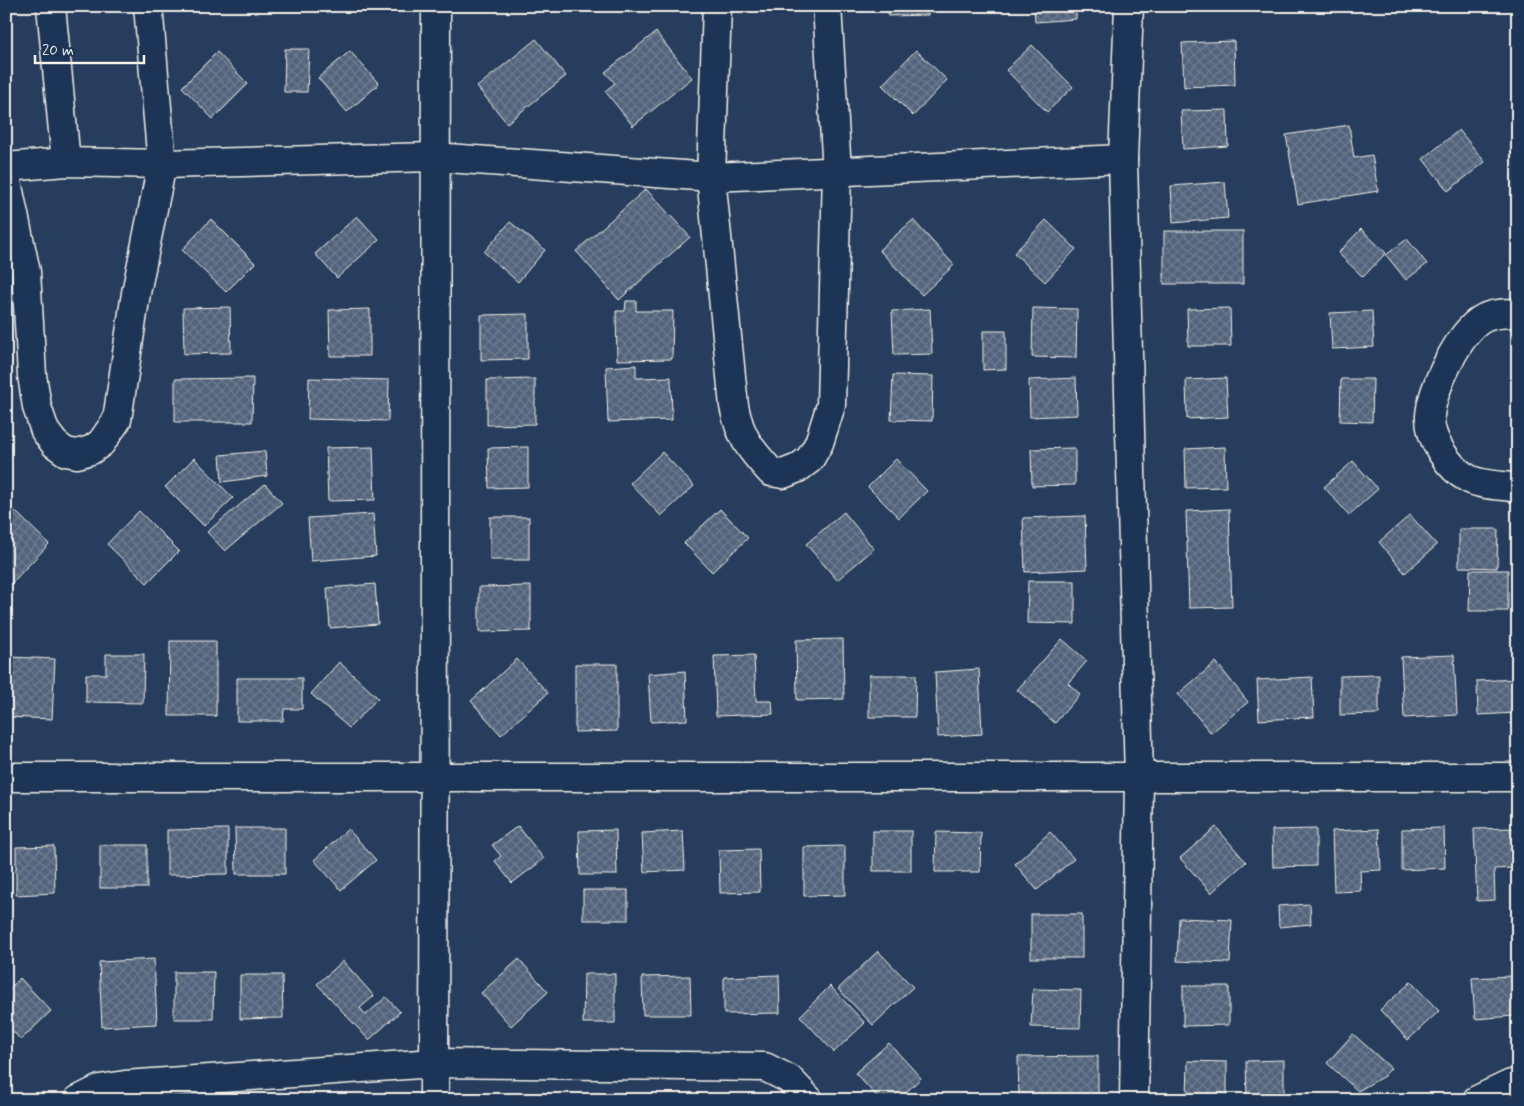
<svg xmlns="http://www.w3.org/2000/svg" width="1524" height="1106" viewBox="0 0 1524 1106" font-family="Mynerve,sans-serif">
  <style>
    .building { fill: url(#building-cross-hatch); stroke: #f4f1e8 }
    .lines { fill: none; stroke-linecap: round; stroke-linejoin: round }
    .street-casing { stroke: #f4f1e8; stroke-width: 31 }
    .street { stroke: #1d3557; stroke-width: 28 }
  </style>
  <defs>
    <pattern id="building-cross-hatch" width="8" height="8" patternUnits="userSpaceOnUse" patternTransform="scale(1.25)"><rect width="8" height="8" fill="#52647b"/><path d="M0 0l8 8M0 8l8-8" fill="none" stroke="#6c7b8e"/></pattern>
  </defs>
  <rect width="100%" height="100%" fill="#263d5d"/>
  <filter id="ink" filterUnits="userSpaceOnUse"><feTurbulence type="fractalNoise" baseFrequency=".02" numOctaves="2"/><feDisplacementMap in="SourceGraphic" scale="10" xChannelSelector="R" yChannelSelector="G"/><feConvolveMatrix kernelMatrix="1 2 1 2 8 2 1 2 1" color-interpolation-filters="sRGB"/></filter>
  <g filter="url(#ink)">
    <g class="building">
      <polygon points="888,6 928,6 928,15 888,16"/>
      <polygon points="1034,6 1076,6 1076,19 1035,22"/>
      <rect x="1291" y="6" width="53" height="3"/>
      <polygon points="656,32 692,78 633,126 605,91 615,83 605,72"/>
      <polygon points="536,39 566,76 507,123 477,87"/>
      <polygon points="1234,41 1235,85 1184,87 1182,43"/>
      <polygon points="1032,45 1073,87 1047,112 1006,70"/>
      <polygon points="285,49 309,49 307,92 284,92"/>
      <polygon points="916,50 947,80 913,116 882,85"/>
      <polygon points="350,51 379,84 347,112 318,78"/>
      <polygon points="217,52 248,84 213,119 182,87"/>
      <polygon points="1227,110 1228,146 1183,149 1181,111"/>
      <polygon points="1349,125 1354,158 1372,155 1378,191 1298,204 1286,135"/>
      <polygon points="1459,130 1485,162 1448,191 1423,159"/>
      <polygon points="1225,182 1228,218 1173,223 1171,186"/>
      <polygon points="646,189 690,237 619,300 576,251"/>
      <polygon points="357,216 379,240 337,278 315,254"/>
      <polygon points="211,219 255,263 226,292 182,250"/>
      <polygon points="913,220 954,265 922,295 879,250"/>
      <polygon points="1046,220 1076,249 1045,282 1014,253"/>
      <polygon points="510,222 545,250 518,282 484,252"/>
      <polygon points="1361,229 1386,253 1363,277 1338,253"/>
      <rect x="1164" y="231" width="79" height="53"/>
      <polygon points="1407,239 1427,264 1406,280 1386,255"/>
      <polygon points="626,301 636,301 636,311 673,311 672,359 617,360 616,311 625,311"/>
      <polygon points="230,307 231,353 184,354 183,308"/>
      <polygon points="1033,308 1077,309 1076,358 1032,357"/>
      <polygon points="1230,308 1231,346 1188,346 1187,309"/>
      <polygon points="370,309 370,356 330,356 329,310"/>
      <polygon points="930,309 932,354 894,355 892,311"/>
      <polygon points="1372,311 1374,347 1332,349 1330,313"/>
      <polygon points="528,314 528,359 481,360 481,315"/>
      <polygon points="983,331 1006,331 1006,369 983,370"/>
      <polygon points="636,365 636,378 671,377 672,420 608,422 606,367"/>
      <polygon points="893,375 933,376 932,421 891,420"/>
      <polygon points="253,378 252,422 175,422 175,379"/>
      <polygon points="309,378 389,380 388,421 308,419"/>
      <polygon points="1076,378 1077,415 1030,417 1029,380"/>
      <polygon points="1226,378 1228,417 1187,419 1186,380"/>
      <polygon points="535,379 535,424 487,425 487,380"/>
      <polygon points="1341,379 1373,379 1372,422 1340,421"/>
      <polygon points="373,447 375,500 328,501 326,448"/>
      <polygon points="528,447 528,487 489,488 488,448"/>
      <polygon points="1225,447 1226,487 1186,488 1185,449"/>
      <polygon points="1075,448 1075,485 1032,486 1031,449"/>
      <polygon points="265,451 267,476 222,482 220,455"/>
      <polygon points="662,452 694,486 661,516 630,483"/>
      <polygon points="194,458 233,498 204,526 165,487"/>
      <polygon points="896,459 927,491 899,518 868,487"/>
      <polygon points="1353,461 1378,489 1349,515 1324,487"/>
      <polygon points="265,484 282,503 225,551 207,532"/>
      <polygon points="720,509 748,538 712,572 684,543"/>
      <polygon points="1229,509 1232,607 1189,608 1186,511"/>
      <polygon points="15,511 49,544 6,589 6,521"/>
      <polygon points="139,511 179,551 147,583 107,544"/>
      <polygon points="844,512 874,549 837,580 806,544"/>
      <polygon points="373,514 376,556 311,561 308,518"/>
      <polygon points="1410,515 1437,545 1405,573 1379,542"/>
      <polygon points="1085,516 1087,569 1025,572 1023,518"/>
      <rect x="490" y="517" width="39" height="43"/>
      <polygon points="1459,529 1498,529 1497,568 1459,567"/>
      <polygon points="1470,570 1508,570 1508,611 1469,611"/>
      <polygon points="1028,581 1075,581 1075,624 1027,623"/>
      <polygon points="375,584 378,624 330,628 327,588"/>
      <polygon points="531,586 531,631 479,632 479,587"/>
      <polygon points="843,639 844,699 797,700 796,640"/>
      <polygon points="1062,639 1087,661 1068,683 1080,694 1055,723 1017,690"/>
      <polygon points="170,641 216,641 216,716 169,716"/>
      <polygon points="106,654 144,654 143,703 86,702 86,674 106,674"/>
      <polygon points="754,655 756,701 772,701 773,714 716,716 714,656"/>
      <polygon points="1454,655 1457,715 1404,718 1401,657"/>
      <polygon points="11,657 55,659 52,719 7,717"/>
      <polygon points="517,659 548,693 501,735 471,701"/>
      <polygon points="339,662 378,698 349,728 311,694"/>
      <polygon points="1216,662 1248,702 1211,733 1178,694"/>
      <polygon points="575,664 617,664 617,731 575,732"/>
      <polygon points="979,669 982,734 938,737 935,672"/>
      <polygon points="685,671 687,720 651,722 648,674"/>
      <polygon points="869,675 916,675 915,717 869,717"/>
      <polygon points="1379,675 1379,714 1340,715 1340,676"/>
      <polygon points="1312,677 1314,717 1259,720 1257,680"/>
      <polygon points="237,678 302,678 302,709 284,709 283,721 237,721"/>
      <polygon points="1516,679 1517,713 1478,715 1477,681"/>
      <polygon points="518,826 544,859 512,883 495,861 501,856 492,845"/>
      <polygon points="1216,827 1246,862 1211,893 1180,858"/>
      <polygon points="235,828 285,828 285,874 236,874"/>
      <polygon points="1444,828 1445,868 1402,870 1402,829"/>
      <polygon points="1515,828 1517,868 1494,869 1495,900 1477,901 1474,829"/>
      <polygon points="228,829 228,874 167,875 167,830"/>
      <polygon points="348,829 376,860 341,890 314,860"/>
      <polygon points="1316,829 1316,866 1273,867 1272,830"/>
      <polygon points="1379,829 1381,870 1360,871 1361,891 1334,892 1332,831"/>
      <polygon points="616,830 617,875 580,875 579,831"/>
      <polygon points="683,831 685,870 644,872 642,833"/>
      <rect x="873" y="831" width="38" height="40"/>
      <polygon points="936,832 981,833 980,872 935,872"/>
      <polygon points="1050,832 1074,859 1037,890 1015,864"/>
      <rect x="100" y="845" width="47" height="43"/>
      <polygon points="54,846 55,893 16,895 16,847"/>
      <polygon points="845,846 845,895 804,896 804,847"/>
      <polygon points="759,849 760,892 720,893 719,850"/>
      <rect x="583" y="890" width="45" height="30"/>
      <polygon points="1310,904 1311,924 1279,927 1278,906"/>
      <rect x="1031" y="914" width="51" height="44"/>
      <polygon points="1179,918 1232,920 1230,963 1177,961"/>
      <polygon points="878,951 913,987 873,1025 838,989"/>
      <polygon points="154,959 157,1024 102,1027 99,962"/>
      <polygon points="519,959 548,992 511,1026 481,993"/>
      <polygon points="343,961 374,996 360,1008 366,1015 386,997 400,1012 369,1040 317,984"/>
      <polygon points="174,972 214,972 213,1019 174,1019"/>
      <polygon points="584,974 615,974 615,1023 583,1023"/>
      <polygon points="240,975 282,975 283,1018 240,1019"/>
      <polygon points="779,975 780,1013 724,1014 724,977"/>
      <polygon points="690,976 691,1015 643,1015 642,977"/>
      <polygon points="1512,976 1514,1016 1475,1019 1472,978"/>
      <polygon points="20,978 51,1011 21,1040 6,1024 6,992"/>
      <polygon points="1411,982 1439,1011 1408,1040 1380,1010"/>
      <polygon points="830,986 865,1023 834,1052 800,1016"/>
      <polygon points="1183,986 1229,986 1229,1025 1183,1026"/>
      <polygon points="1033,989 1081,990 1080,1028 1031,1027"/>
      <polygon points="1353,1034 1391,1068 1384,1076 1358,1091 1327,1063"/>
      <polygon points="889,1043 921,1078 898,1100 880,1100 855,1073"/>
      <polygon points="1098,1056 1098,1100 1019,1100 1018,1057"/>
      <polygon points="1284,1060 1284,1100 1247,1100 1246,1061"/>
      <polygon points="1188,1061 1227,1062 1227,1098 1187,1097"/>
    </g>
    <g class="lines">
      <g class="street-casing">
        <g id="street">
          <polyline points="51,6 66,162"/>
          <path d="M717 6 711 177 734 406C740 437 750 449 771 472L783 474 798 468 810 459 819 443 831 405 837 172 827 6"/>
          <polyline points="1129,6 1123,159 1139,779 1134,1100"/>
          <polyline points="6,167 66,162 162,164 434,157 711,177 1123,159"/>
          <polyline points="6,177 26,272 32,375 37,407 45,431 55,444 66,452 77,454 91,450 101,443 117,420 136,293 162,164 148,6"/>
          <path d="M1518 313C1507 313 1494 313 1484 318 1459 331 1432 389 1430 416 1429 439 1449 469 1469 479 1483 486 1503 485 1518 488"/>
          <polyline points="6,777 1518,777"/>
          <polyline points="78,1100 100,1089 125,1085 434,1063 765,1067 789,1079 809,1100"/>
          <polyline points="434,1100 436,6"/>
          <polyline points="1477,1100 1511,1084 1518,1083"/>
        </g>
      </g>
      <use href="#street" class="street"/>
    </g>
  </g>
  <rect width="1524" height="1106" fill="none" stroke="#1d3557" stroke-width="25"/>
  <rect x="12" y="12" width="1499" height="1081" fill="none" stroke="#f4f1e8" stroke-width="2" filter="url(#ink)"/>
  <path d="M35 55v8h109v-8" fill="none" stroke="#f4f1e8" stroke-width="2.5"/>
  <text x="42" y="55" font-size="15" fill="#f4f1e8" stroke="#1d3557" stroke-width="4" paint-order="stroke">20 m</text>
</svg>
